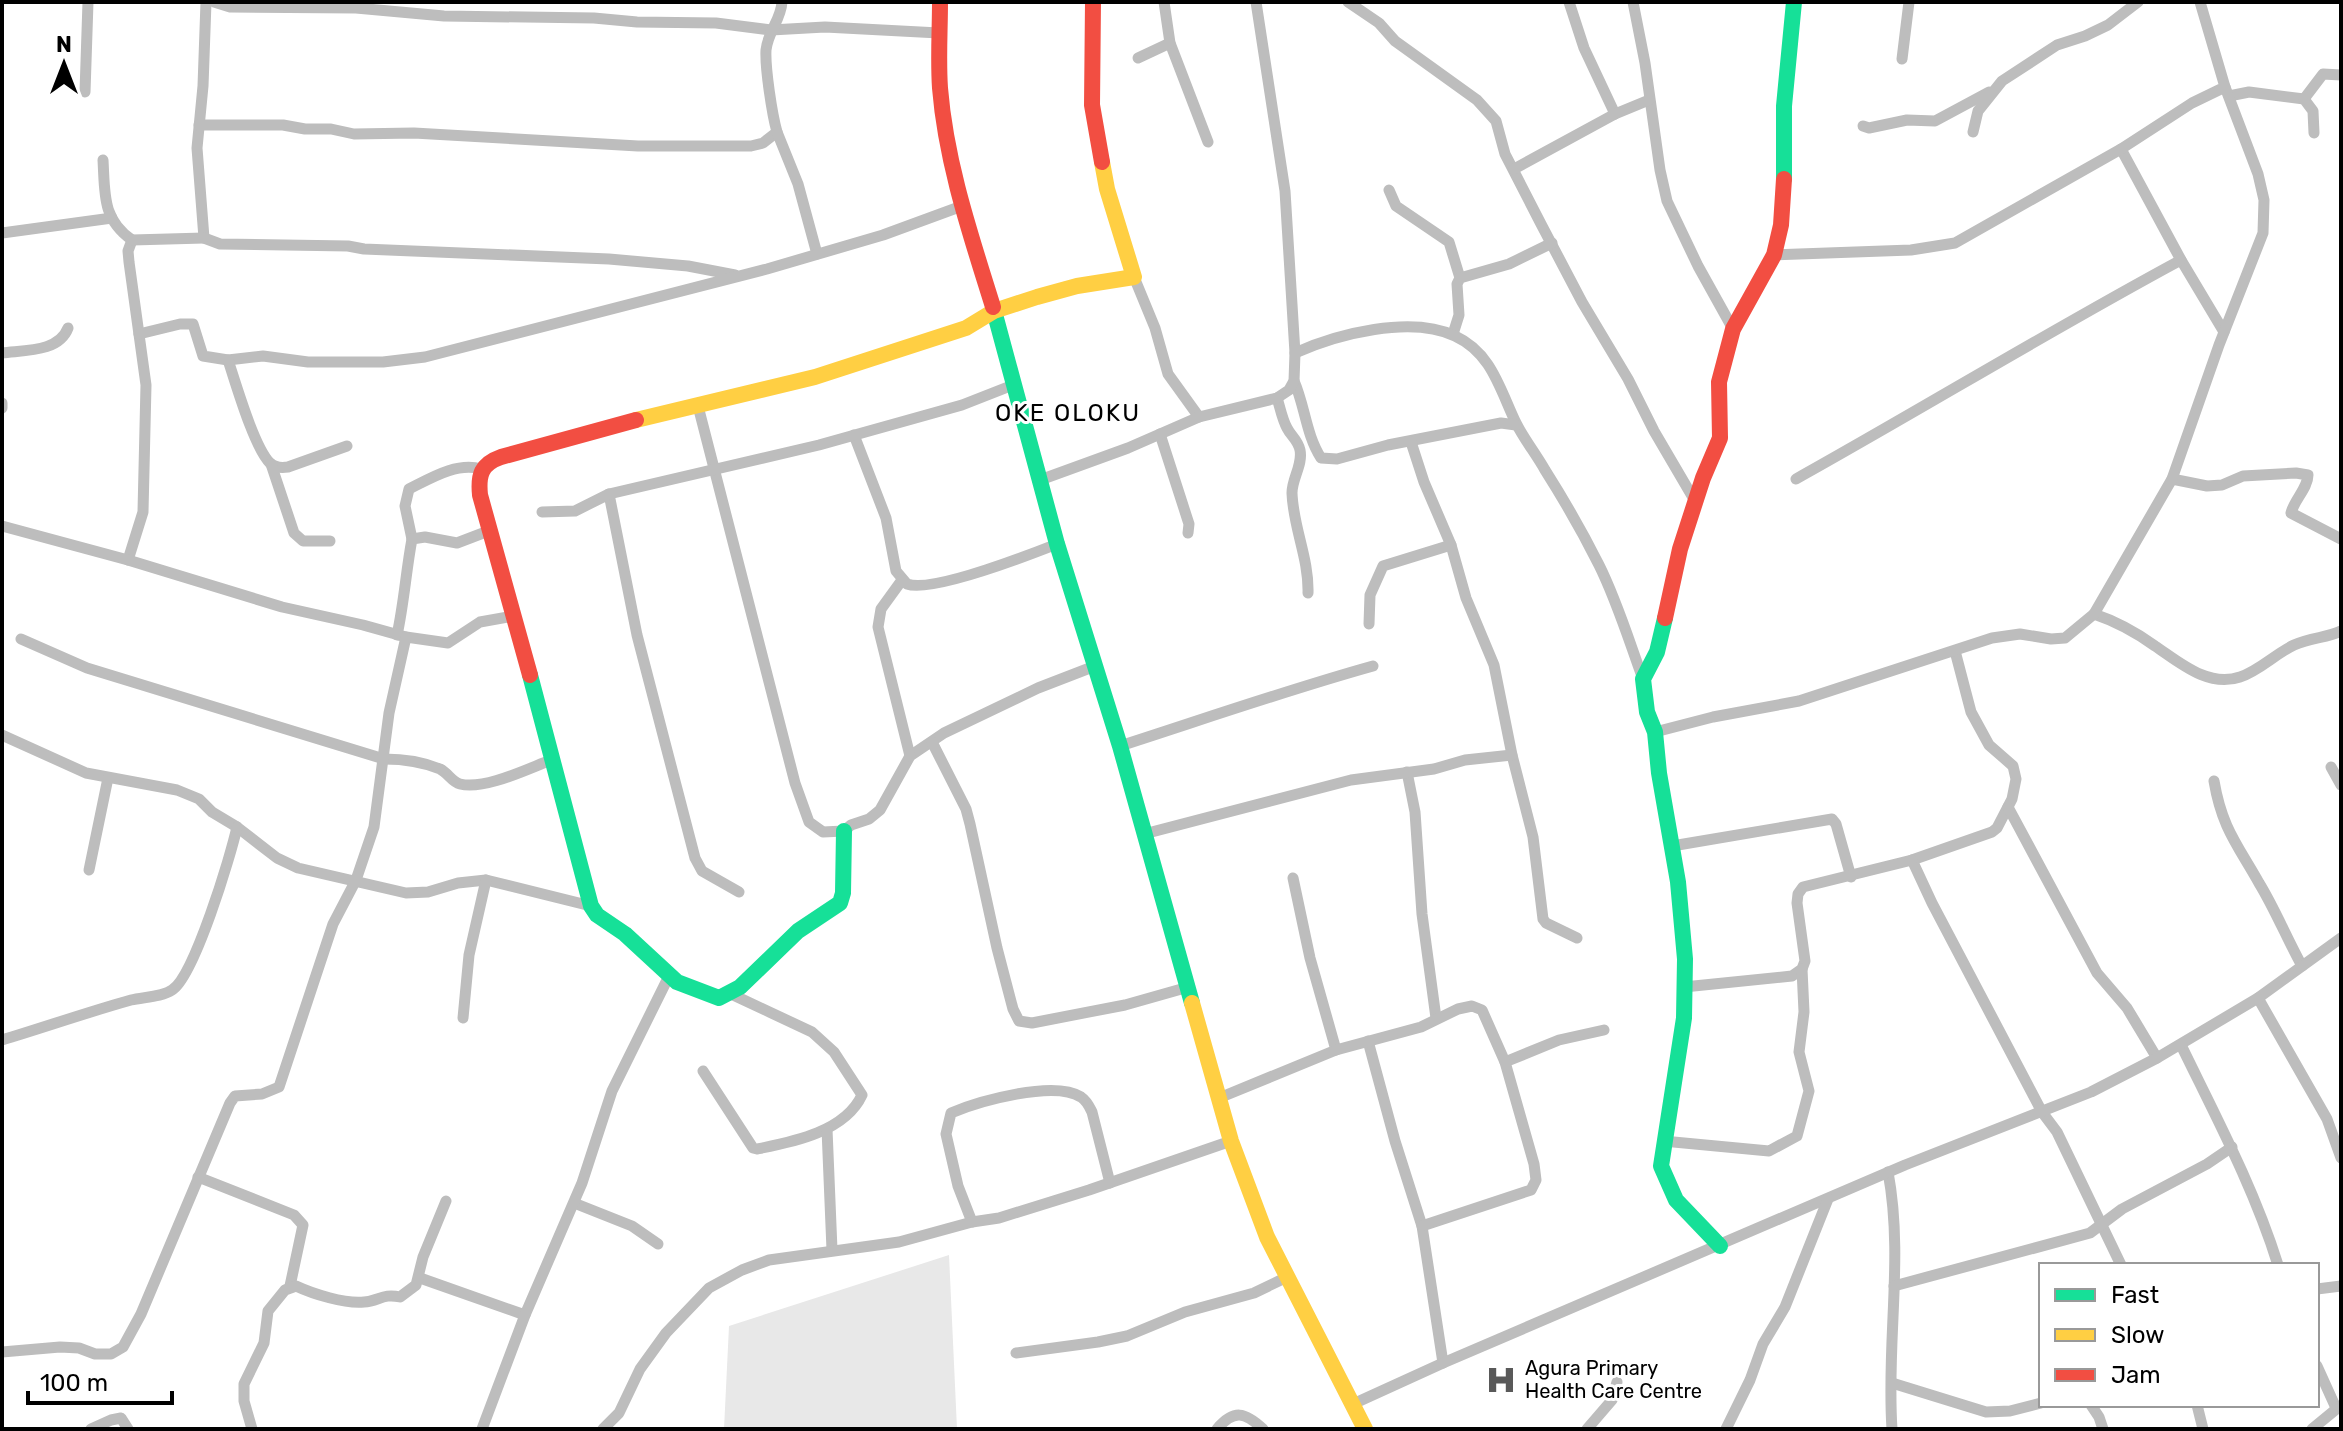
<svg xmlns="http://www.w3.org/2000/svg" width="2343" height="1431" viewBox="0 0 2343 1431" font-family="Rubik,sans-serif">
  <style>
    .green { fill: #e8e8e8 }
    .lines { fill: none; stroke-linecap: round; stroke-linejoin: round }
    .street { stroke: #bdbdbd; stroke-width: 11 }
    .fast { stroke: #16e098; stroke-width: 16 }
    .slow { stroke: #ffcf43; stroke-width: 16 }
    .jam { stroke: #f24e42; stroke-width: 16 }
    .labels { text-anchor: middle; stroke-width: 6; stroke-linejoin: round; paint-order: stroke }
    .poi-label { font-size: 20px; fill: #000; stroke: #fff; text-anchor: start }
    .quarter-label { font-size: 24px; letter-spacing: 2px; fill: #000; stroke: #fff }
  </style>
  <rect width="100%" height="100%" fill="#fff"/>
  <polygon class="green" points="949,1255 957,1429 724,1429 729,1326"/>
  <g class="lines">
    <g class="street">
      <polyline points="206,2 203,86 197,148 204,238 220,244 348,246 364,249 609,259 688,266 735,275"/>
      <polyline points="214,2 230,7 356,8 444,16 594,18 637,22 716,23 771,30 825,27 939,33"/>
      <polyline points="1164,2 1170,43 1208,142"/>
      <polyline points="1348,2 1379,23 1395,41 1477,100 1496,121 1505,154 1541,224 1582,302 1628,379 1654,431 1695,501"/>
      <polyline points="1569,2 1584,48 1615,114"/>
      <polyline points="1633,2 1645,63 1660,170 1667,201 1698,266 1733,329"/>
      <polyline points="1138,58 1170,43"/>
      <polyline points="1902,59 1909,2"/>
      <polyline points="85,92 88,2"/>
      <polyline points="2229,96 2249,92 2304,99 2313,111 2314,133"/>
      <polyline points="2304,99 2323,74 2341,75"/>
      <path d="M199 125H283L305 129H331L354 134 414 133 638 146H751L763 143 777 132C772 114 765 68 766 50 768 31 781 20 782 2"/>
      <polyline points="1863,126 1869,128 1907,120 1935,121 1989,92"/>
      <polyline points="777,132 798,184 817,254"/>
      <polyline points="1973,132 1978,111 2002,81 2057,45 2085,36 2108,25 2138,2"/>
      <polyline points="2121,149 2181,260 2224,332"/>
      <path d="M103 160C105 194 102 219 132 240L128 251 129 262 146 385 143 512 128 560"/>
      <polyline points="1514,169 1615,114 1649,100"/>
      <polyline points="1389,190 1396,206 1449,242 1460,278"/>
      <polyline points="2,233 112,218"/>
      <polyline points="132,240 204,238"/>
      <polyline points="1774,255 1911,250 1955,243 2121,149 2192,103 2225,87 2200,2"/>
      <polyline points="1134,277 1155,328 1168,374 1199,417"/>
      <polyline points="139,334 180,324 193,324 203,356 228,360 263,356 308,362 383,362 425,357 767,269 883,235 962,206"/>
      <polyline points="1453,334 1459,315 1457,284 1460,278 1509,264 1552,243"/>
      <path d="M2 353C25 350 59 352 68 328"/>
      <path d="M1295 353C1337 334 1411 315 1455 336 1492 353 1500 390 1516 423 1524 439 1536 454 1545 470 1564 500 1583 533 1599 565 1617 601 1629 641 1643 679"/>
      <path d="M228 360C236 384 254 447 270 463 275 468 281 468 288 467L347 446"/>
      <path d="M1294 381C1305 406 1306 435 1321 458L1337 459 1388 445 1501 423 1516 425"/>
      <path d="M1277 398C1280 407 1282 419 1287 428 1291 436 1298 440 1300 450 1303 465 1292 478 1292 493 1293 527 1309 558 1308 593"/>
      <polyline points="2,403 2,408"/>
      <polyline points="698,406 795,783 809,822 823,832 844,831 851,825 869,819 880,810 910,756 944,733 1038,688 1095,666"/>
      <polyline points="1160,434 1189,524 1188,533"/>
      <path d="M854 435 886 518 896 571 907 584C932 593 1029 555 1057 544"/>
      <polyline points="1411,442 1424,482 1451,545 1466,598 1494,665 1512,755 1533,837 1543,919 1546,923 1577,938"/>
      <polyline points="271,464 294,533 303,541 330,541"/>
      <path d="M1796 479C1925 407 2051 330 2181 260"/>
      <path d="M2172 479 2207 486 2222 485 2243 476 2296 473 2308 475C2308 488 2294 500 2291 513L2341 539"/>
      <polyline points="1040,480 1128,448 1199,417 1277,398 1289,390 1294,381 1295,353 1285,191 1256,2"/>
      <polyline points="609,494 637,635 695,858 702,871 739,892"/>
      <polyline points="542,512 575,511 609,494 819,445 962,405 1013,385"/>
      <polyline points="2,526 128,560 282,607 363,625 406,637 448,643 480,622 514,616"/>
      <path d="M412 539 405 506 409 489C431 478 457 462 481 469"/>
      <polyline points="902,580 881,609 878,627 910,756"/>
      <path d="M2094 614C2115 621 2137 633 2155 646 2179 662 2208 688 2240 677 2259 671 2275 654 2294 645 2311 637 2327 638 2341 631"/>
      <polyline points="1369,624 1370,595 1383,566 1451,545"/>
      <path d="M397 635C404 603 406 571 412 539L425 537 457 543 491 530"/>
      <path d="M21 639 87 668 384 759C402 759 423 762 440 769 448 773 452 782 460 784 485 790 527 769 551 760"/>
      <polyline points="1955,651 1971,712 1989,745 2013,766 2016,779 2012,799 1997,828 1992,832 1912,860 1932,903 2042,1112 2057,1132 2121,1265"/>
      <polyline points="1655,732 1713,717 1799,701 1992,638 2020,634 2051,639 2065,638 2094,614 2172,479 2219,345 2263,233 2264,200 2258,174 2225,87"/>
      <polyline points="2,735 86,773 177,790 199,799 212,812 237,827 277,858 298,868 406,893 428,892 458,883 486,880 591,906"/>
      <polyline points="932,742 966,809 970,824 997,948 1013,1009 1019,1021 1032,1023 1125,1005 1185,988"/>
      <path d="M1120 746C1204 719 1287 690 1373 666"/>
      <polyline points="2331,767 2341,785"/>
      <polyline points="1407,772 1415,812 1422,914 1436,1018"/>
      <path d="M2214 781C2222 828 2237 844 2259 883 2275 909 2287 939 2302 966"/>
      <polyline points="2008,807 2097,973 2127,1008 2157,1058"/>
      <polyline points="1144,834 1351,780 1434,769 1465,760 1512,755"/>
      <polyline points="1672,846 1832,819 1836,824 1851,877"/>
      <polyline points="89,870 108,778"/>
      <polyline points="1293,878 1310,958 1336,1050"/>
      <polyline points="1684,987 1792,976 1802,969 1805,961 1797,903 1798,894 1803,887 1912,860"/>
      <polyline points="2258,998 2327,1119 2341,1158"/>
      <polyline points="463,1018 469,955 486,880"/>
      <path d="M2 1040C45 1027 88 1012 131 1000 143 997 162 997 172 990 194 977 231 855 237 827"/>
      <polyline points="1368,1041 1395,1141 1422,1226 1443,1363"/>
      <path d="M2181 1045C2216 1117 2254 1188 2278 1265"/>
      <polyline points="1505,1062 1559,1040 1604,1030"/>
      <path d="M703 1071 753 1148 757 1149C792 1142 845 1132 862 1095L834 1052 812 1032 731 994"/>
      <polyline points="1219,1098 1336,1050 1421,1027 1458,1009 1472,1006 1482,1010 1505,1062 1534,1164 1536,1180 1531,1190 1422,1226"/>
      <polyline points="827,1129 832,1250"/>
      <polyline points="1663,1141 1769,1151 1797,1136 1809,1091 1799,1052 1804,1012 1802,969"/>
      <path d="M1888 1172C1904 1257 1886 1343 1892 1429"/>
      <polyline points="198,1177 294,1215 303,1225 290,1286"/>
      <polyline points="574,1203 632,1226 658,1244"/>
      <path d="M972 1222 958 1186 946 1134 951 1113C979 1101 1054 1080 1081 1097 1087 1101 1089 1106 1092 1112L1110 1183"/>
      <polyline points="420,1278 525,1315"/>
      <polyline points="1894,1286 2090,1233 2122,1209 2207,1164 2232,1147"/>
      <polyline points="2317,1289 2341,1286"/>
      <polyline points="2,1352 60,1347 79,1348 95,1354 111,1354 123,1347 141,1314 230,1103 235,1096 262,1094 279,1087 333,924 356,880 374,827 389,713 406,637"/>
      <polyline points="1016,1353 1098,1342 1127,1336 1185,1312 1254,1293 1287,1277"/>
      <polyline points="2317,1366 2336,1408"/>
      <polyline points="1892,1383 1986,1412 2010,1411 2041,1403"/>
      <polyline points="1353,1404 1443,1363 1905,1165 2091,1092 2157,1058 2258,998 2341,938"/>
      <polyline points="2091,1405 2099,1417 2103,1429"/>
      <polyline points="2197,1405 2203,1429"/>
      <polyline points="91,1429 111,1420 121,1418 128,1429"/>
      <path d="M252 1429 244 1401V1384L264 1343 268 1311 285 1290 296 1286C313 1294 345 1304 364 1302 379 1301 383 1293 400 1297L416 1285 423 1257 446 1201"/>
      <polyline points="482,1429 525,1315 582,1183 612,1091 669,976"/>
      <polyline points="603,1429 619,1413 640,1369 666,1333 709,1288 742,1270 769,1260 899,1242 972,1222 999,1218 1089,1190 1231,1141"/>
      <path d="M1217 1429C1234 1409 1245 1412 1263 1429"/>
      <polyline points="1587,1429 1612,1400 1617,1382"/>
      <polyline points="1726,1429 1750,1380 1763,1344 1785,1307 1828,1199"/>
      <polyline points="2312,1429 2340,1406"/>
    </g>
    <g class="fast">
      <polyline points="1784,179 1784,106 1794,2"/>
      <polyline points="993,307 1057,544 1120,746 1192,1003"/>
      <polyline points="1665,618 1657,652 1643,679 1647,712 1655,732 1659,773 1678,882 1685,959 1684,1018 1661,1166 1676,1200 1720,1246"/>
      <polyline points="530,675 591,906 597,915 625,934 677,982 719,998 740,987 798,931 840,903 843,893 844,831"/>
    </g>
    <g class="slow">
      <polyline points="636,420 815,377 966,328 994,311 1037,297 1077,286 1134,277 1107,189 1102,162"/>
      <polyline points="1192,1003 1231,1141 1267,1237 1365,1429"/>
    </g>
    <g class="jam">
      <path d="M940 2C940 30 938 59 940 88 946 163 971 236 993 307"/>
      <polyline points="1093,2 1092,105 1102,162"/>
      <polyline points="1665,618 1680,549 1703,478 1720,438 1719,382 1733,329 1774,255 1781,225 1784,179"/>
      <path d="M530 675 480 495C478 475 481 464 501 457L636 420"/>
    </g>
  </g>
  <defs>
    <g id="hospital-bare" transform="scale(2.4)"><path d="M-5-5h3v3.5h4V-5h3V5h-3V1.5h-4V5h-3Z" fill="#595959" stroke="#fff" stroke-width="2.5" paint-order="stroke"/></g>
  </defs>
  <g fill-rule="evenodd">
    <use href="#hospital-bare" x="1501" y="1380"/>
  </g>
  <g class="labels">
    <g class="poi-label">
      <text x="1525" y="1375">Agura Primary<tspan x="1525" dy="23">Health Care Centre</tspan></text>
    </g>
    <g class="quarter-label">
      <text x="1068" y="421">OKE OLOKU</text>
    </g>
  </g>
  <rect width="2343" height="1431" fill="none" stroke="#000000" stroke-width="8"/>
  <rect x="2039" y="1263" width="280" height="144" fill="#ffffff" stroke="#999999" stroke-width="2"/>
  <rect x="2055" y="1289" width="40" height="12" fill="#16e098" stroke="#999999" stroke-width="2"/>
  <text x="2111" y="1303" font-size="24" fill="#000000">Fast</text>
  <rect x="2055" y="1329" width="40" height="12" fill="#ffcf43" stroke="#999999" stroke-width="2"/>
  <text x="2111" y="1343" font-size="24" fill="#000000">Slow</text>
  <rect x="2055" y="1369" width="40" height="12" fill="#f24e42" stroke="#999999" stroke-width="2"/>
  <text x="2111" y="1383" font-size="24" fill="#000000">Jam</text>
  <g transform="translate(64 64)" stroke="#ffffff" stroke-width="6" paint-order="stroke">
  <path d="M0-6L14 30L0 20L-14 30Z" fill="#000000"/>
  <text y="-12" font-size="22" font-weight="bold" text-anchor="middle" fill="#000000">N</text>
  </g>
  <path d="M28 1391v12h144v-12" fill="none" stroke="#000000" stroke-width="4"/>
  <text x="40" y="1391" font-size="24" fill="#000000" stroke="#ffffff" stroke-width="6" paint-order="stroke">100 m</text>
</svg>
